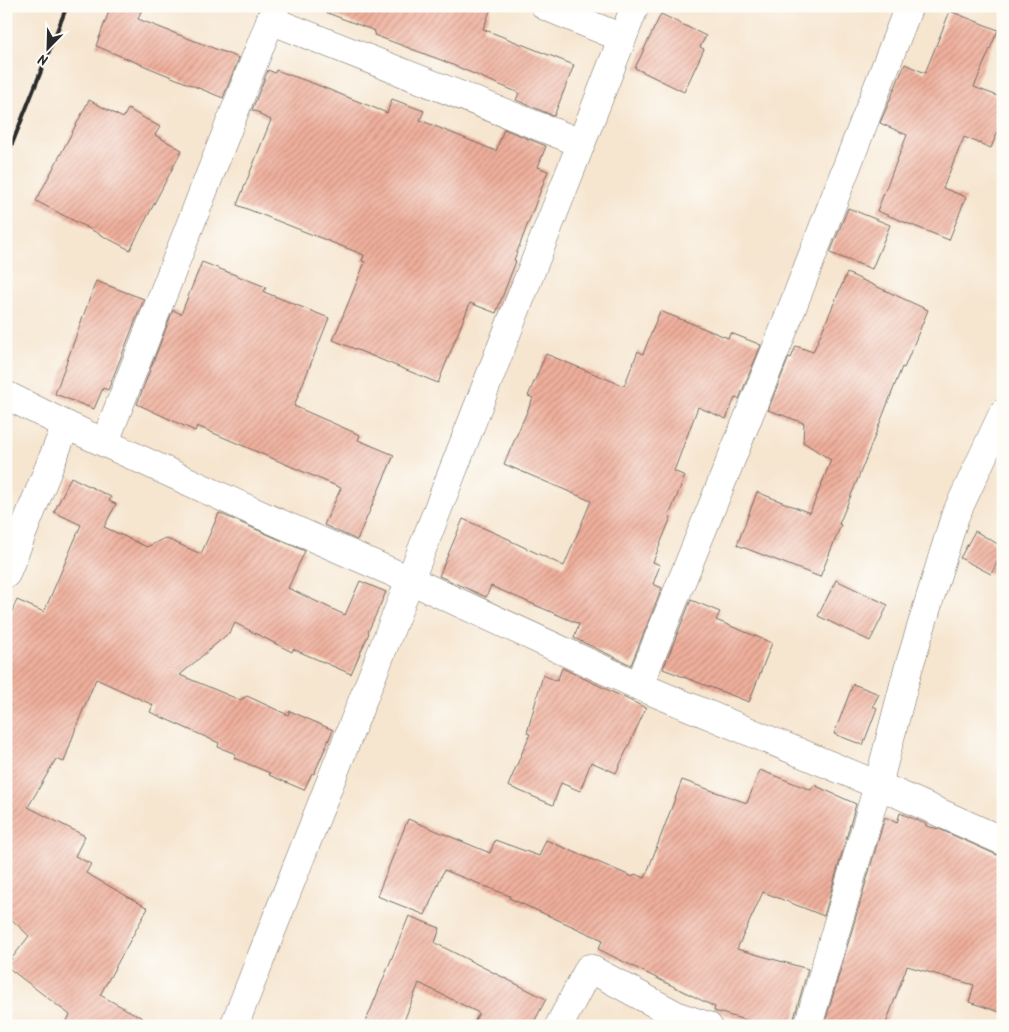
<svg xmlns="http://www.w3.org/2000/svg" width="1009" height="1032" viewBox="0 0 1009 1032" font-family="Kalam,sans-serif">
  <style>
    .building { fill: url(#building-hatch) }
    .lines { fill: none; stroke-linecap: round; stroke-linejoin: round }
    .minor-casing { stroke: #726c64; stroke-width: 29 }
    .minor { stroke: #fff; stroke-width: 28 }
    .rail { stroke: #2b2b2b; stroke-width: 4 }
  </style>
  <defs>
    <pattern id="building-hatch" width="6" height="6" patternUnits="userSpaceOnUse" patternTransform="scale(1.25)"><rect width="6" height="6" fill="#f0af9c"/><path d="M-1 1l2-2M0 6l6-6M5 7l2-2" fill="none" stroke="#c38f7f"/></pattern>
  </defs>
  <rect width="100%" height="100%" fill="#fdfcf7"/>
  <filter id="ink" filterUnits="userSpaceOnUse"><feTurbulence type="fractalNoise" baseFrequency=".02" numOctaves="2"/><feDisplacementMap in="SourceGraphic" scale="10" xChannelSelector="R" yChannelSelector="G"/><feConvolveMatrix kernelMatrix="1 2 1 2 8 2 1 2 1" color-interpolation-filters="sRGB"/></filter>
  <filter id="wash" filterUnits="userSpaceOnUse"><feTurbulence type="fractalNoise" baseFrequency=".0096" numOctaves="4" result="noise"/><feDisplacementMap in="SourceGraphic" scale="20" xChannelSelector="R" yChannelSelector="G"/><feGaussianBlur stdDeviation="1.12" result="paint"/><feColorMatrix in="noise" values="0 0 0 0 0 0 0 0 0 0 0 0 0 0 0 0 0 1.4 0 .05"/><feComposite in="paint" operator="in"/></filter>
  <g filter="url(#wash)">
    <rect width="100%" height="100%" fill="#f6e5cf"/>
    <g id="blocks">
      <g class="building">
        <polygon points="111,6 143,6 138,19 239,58 223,98 96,46"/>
        <polygon points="317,6 492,6 483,29 574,65 554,116 516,100 519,93 441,60 374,35 375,31 317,9"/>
        <polygon points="950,11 998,30 974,87 1003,98 1003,119 991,148 964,137 943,188 966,197 949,240 877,211 907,135 880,123 905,64 925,73"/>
        <polygon points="661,14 706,36 700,47 704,49 684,92 635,68"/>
        <polygon points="268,70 275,73 276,70 315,84 387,113 392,99 424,111 420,120 496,151 504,129 546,146 538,167 548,171 514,260 516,261 496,313 470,303 438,383 333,340 365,262 362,261 364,255 237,205 271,120 260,115 260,113 252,110"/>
        <polygon points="89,100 123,118 128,109 160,127 155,135 182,150 130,250 36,201"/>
        <polygon points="848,208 890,225 872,269 830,253"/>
        <polygon points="202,262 266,287 264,292 329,318 294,406 360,435 358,440 394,455 357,540 324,525 341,488 197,426 195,431 137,404 173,310 181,314"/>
        <polygon points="847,273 928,310 904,368 902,367 857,481 839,524 841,525 820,577 737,545 757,492 810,513 831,460 803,442 804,423 768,410 789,357 791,358 796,346 813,352"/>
        <polygon points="96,281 144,299 108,390 103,388 94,409 55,394"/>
        <polygon points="660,311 728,338 731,333 761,345 739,399 735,398 726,419 698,407 674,471 685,476 669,516 671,517 653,562 660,565 653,584 662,588 631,665 574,638 579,624 491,586 486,597 439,576 463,519 511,540 511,541 564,566 591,501 504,464 533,398 528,396 546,354 624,386 638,351 643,354"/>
        <polygon points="71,477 111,497 109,501 116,504 104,527 147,547 165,538 201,554 219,513 305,551 288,588 345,615 360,581 386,592 368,632 369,633 351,674 293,649 292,652 235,623 231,631 180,675 240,700 247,696 288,715 290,711 333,730 314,774 312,773 304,790 269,775 270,773 234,758 236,754 218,747 219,743 150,712 153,705 96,679 78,722 64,762 56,759 28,807 85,836 75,856 91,864 86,873 148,908 100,995 157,1026 64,1026 70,1015 6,966 29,936 6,914 6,624 17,600 44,612 81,525 54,512"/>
        <polygon points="975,531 1003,547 1003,552 991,574 960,558"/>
        <polygon points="836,580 888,605 870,641 818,616"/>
        <polygon points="691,600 720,612 716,620 772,643 749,702 663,669"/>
        <polygon points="562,668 646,708 616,773 591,762 580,791 561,783 553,805 508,786 530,734 527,733 543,675 557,681"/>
        <polygon points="853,684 879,694 873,706 877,708 863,745 834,734"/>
        <polygon points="760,770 811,790 814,785 856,804 824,916 763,892 737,949 808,969 793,1022 793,1026 766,1026 714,1011 715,1007 598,949 603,940 509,898 510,896 444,870 425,915 377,896 408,819 490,853 495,840 539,856 546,840 633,877 635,874 645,878 682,780 747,803"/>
        <polygon points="900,813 926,824 926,826 939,829 997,855 1003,857 1003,1013 969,1002 974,985 907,966 885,1026 824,1026 885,817 897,823"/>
        <polygon points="409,916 440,928 435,943 546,999 532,1026 472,1026 479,1013 419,983 402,1026 364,1026"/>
      </g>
    </g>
  </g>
  <g filter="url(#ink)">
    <use href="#blocks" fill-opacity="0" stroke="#726c64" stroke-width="1"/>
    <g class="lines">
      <g class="minor-casing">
        <g id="minor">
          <polyline points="545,6 622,38"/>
          <polyline points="270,20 581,143"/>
          <polyline points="6,395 66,425 261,515 410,580 639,686 878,785 1003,841"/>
          <polyline points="105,442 276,6"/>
          <polyline points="6,574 66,425"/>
          <polyline points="639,686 780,339 909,6"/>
          <polyline points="234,1026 410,580 635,6"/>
          <polyline points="559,1026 589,968 678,1016 708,1026"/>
          <polyline points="808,1026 878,785 907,673 955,516 1003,413"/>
        </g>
      </g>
      <use href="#minor" class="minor"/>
      <polyline class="rail" points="6,159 67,6"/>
    </g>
  </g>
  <rect width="1009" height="1032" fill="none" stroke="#fdfcf7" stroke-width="25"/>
  <g transform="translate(48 48) rotate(203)" stroke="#fdfcf7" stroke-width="4" paint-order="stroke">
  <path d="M0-4L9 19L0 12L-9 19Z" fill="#2b2b2b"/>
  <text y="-8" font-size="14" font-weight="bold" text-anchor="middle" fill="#2b2b2b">N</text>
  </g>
</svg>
